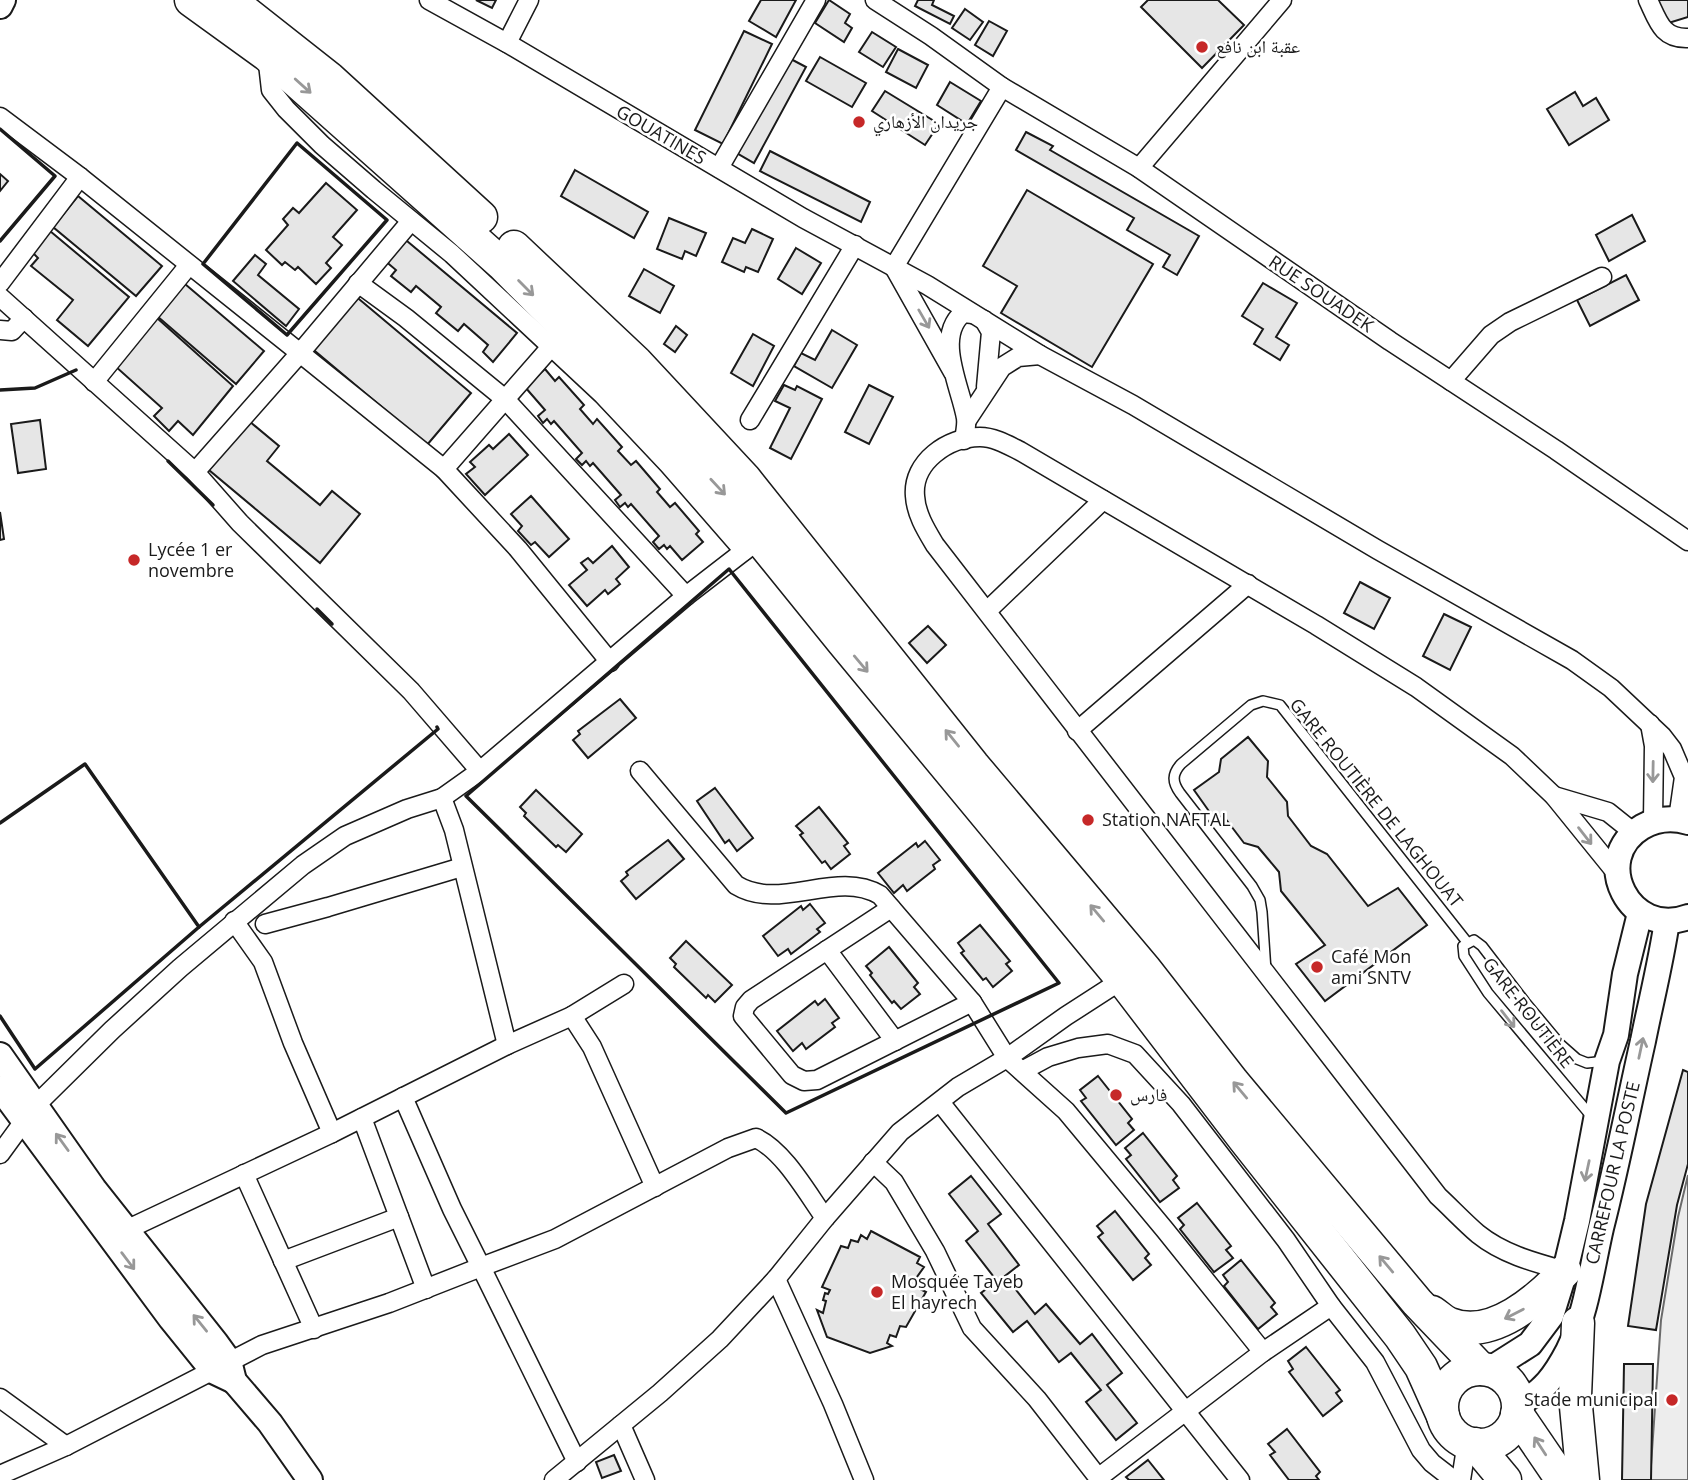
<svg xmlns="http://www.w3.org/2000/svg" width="1688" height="1480" viewBox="0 0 1688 1480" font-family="'Open Sans','Noto Naskh Arabic',sans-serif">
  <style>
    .green { fill: #ededed; stroke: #6a6a6a; stroke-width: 2 }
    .building { fill: #e6e6e6; stroke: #1a1a1a; stroke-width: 2 }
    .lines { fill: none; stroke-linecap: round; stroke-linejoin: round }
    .lane-casing { stroke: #1a1a1a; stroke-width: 12 }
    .street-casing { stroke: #1a1a1a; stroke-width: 21 }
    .secondary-casing { stroke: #1a1a1a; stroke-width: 28 }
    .highway-casing { stroke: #1a1a1a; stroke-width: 35 }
    .lane { stroke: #fff; stroke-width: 9 }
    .street { stroke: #fff; stroke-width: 18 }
    .secondary { stroke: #fff; stroke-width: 24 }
    .highway { stroke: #fff; stroke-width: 32 }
    .wall { stroke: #1a1a1a; stroke-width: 3.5 }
    .oneway { stroke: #989898 }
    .poi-dot { fill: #c62828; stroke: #fff; stroke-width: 2.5 }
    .labels { text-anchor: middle; stroke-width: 5; stroke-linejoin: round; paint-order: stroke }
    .poi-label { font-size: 18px; fill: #1a1a1a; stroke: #fff; text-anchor: start }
    .street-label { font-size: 18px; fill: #1a1a1a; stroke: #fff }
  </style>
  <rect width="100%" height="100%" fill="#fff"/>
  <polygon class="green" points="1688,1175 1688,1480 1650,1480 1661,1320 1678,1217"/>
  <g class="building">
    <polygon points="476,0 496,0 492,8"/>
    <polygon points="761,0 796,0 776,37 749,21"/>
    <polygon points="829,0 850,14 845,23 852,28 844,42 815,23"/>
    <polygon points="918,0 934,0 932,5 954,16 950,24 915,6"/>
    <polygon points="1148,0 1218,0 1244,25 1202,68 1141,7"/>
    <polygon points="1653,0 1688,0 1688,17 1662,25"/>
    <polygon points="965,9 983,22 970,40 952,28"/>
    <polygon points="989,21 1007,31 993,56 975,45"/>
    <polygon points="744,31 772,44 723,144 695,130"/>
    <polygon points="872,32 896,47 883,67 859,52"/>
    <polygon points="898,49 928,65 916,88 886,72"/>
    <polygon points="787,57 806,67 754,163 735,152"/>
    <polygon points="820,57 866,83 852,107 806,81"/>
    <polygon points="950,82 981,101 967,124 937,105"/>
    <polygon points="885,91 939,124 925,145 872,111"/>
    <polygon points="1575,92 1583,106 1596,98 1609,120 1569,145 1547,109"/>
    <polygon points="1026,132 1053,146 1050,150 1199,236 1177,275 1163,267 1170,255 1127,230 1134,218 1016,150"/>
    <polygon points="770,151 870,202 861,222 760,171"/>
    <polygon points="575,170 648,212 634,238 561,196"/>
    <polygon points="0,174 8,181 0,191"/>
    <polygon points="326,183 357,210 333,237 342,245 326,263 331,268 316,284 298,267 295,270 285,262 282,265 266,250 288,225 283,219 293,208 299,213"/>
    <polygon points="1027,190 1153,264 1092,367 1001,313 1017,286 983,266"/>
    <polygon points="78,196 162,266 136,296 53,227"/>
    <polygon points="1632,215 1645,241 1609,261 1596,235"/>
    <polygon points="669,218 706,233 696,256 685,251 682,259 657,249"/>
    <polygon points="752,229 773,239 758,272 746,267 744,272 722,262 733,238 745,243"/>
    <polygon points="50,231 129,297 88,346 57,320 73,300 31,266 38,258 32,252"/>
    <polygon points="401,236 517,333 493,362 483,352 488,345 464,324 458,331 436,313 441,307 416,286 411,292 391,276 396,270 383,259"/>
    <polygon points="796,248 821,263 802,294 778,279"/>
    <polygon points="255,255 266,264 258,275 299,309 286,326 233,281"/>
    <polygon points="644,269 674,286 660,313 629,296"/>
    <polygon points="1626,275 1639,300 1590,326 1577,300"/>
    <polygon points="1263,283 1297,303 1276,337 1289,345 1280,360 1254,344 1263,329 1242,316"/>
    <polygon points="185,284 264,351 236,384 157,316"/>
    <polygon points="353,294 471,393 427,445 309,346"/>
    <polygon points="157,318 233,386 193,435 178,421 169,431 154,416 162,408 115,366"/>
    <polygon points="676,326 687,335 675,352 664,344"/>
    <polygon points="832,330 857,345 832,388 794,366 801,353 815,360"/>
    <polygon points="753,334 774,346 753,386 731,373"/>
    <polygon points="545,369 555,381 559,377 584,405 580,409 593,424 597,419 622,447 618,451 631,465 636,461 660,489 657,492 664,500 670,507 675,503 699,531 696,534 703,542 682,560 670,546 667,549 664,545 659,549 653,542 659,536 631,504 628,507 625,503 620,507 615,500 621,495 593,463 590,466 586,461 582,465 576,459 582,453 554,421 551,424 547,419 543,423 538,416 545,410 525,387"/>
    <polygon points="784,385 795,390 797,386 822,399 791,459 770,448 790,408 775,401"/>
    <polygon points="869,385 893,397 869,444 845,432"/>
    <polygon points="40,420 46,469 18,473 11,424"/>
    <polygon points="249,421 279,446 267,461 320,505 332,491 360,514 320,563 209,470"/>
    <polygon points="509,434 528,455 485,495 466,474 475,467 470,462 489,445 493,449"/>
    <polygon points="531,496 569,539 549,557 535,542 531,545 518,531 522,526 511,514"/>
    <polygon points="0,512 4,539 0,540"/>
    <polygon points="612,546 629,567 616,579 620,584 608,594 605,590 587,606 569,585 587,570 581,563 588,558 593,563"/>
    <polygon points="1360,582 1390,598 1374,629 1344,613"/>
    <polygon points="1444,614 1471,627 1450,670 1423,656"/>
    <polygon points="928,626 946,645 927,663 909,643"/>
    <polygon points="620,699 636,718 588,758 573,740 580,734 578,731"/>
    <polygon points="1248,737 1268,761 1267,777 1287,802 1288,816 1311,846 1327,854 1368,906 1398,888 1427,925 1325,1001 1296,964 1325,945 1281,891 1279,872 1258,847 1244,843 1225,818 1211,814 1194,790 1219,772 1221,759"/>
    <polygon points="715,788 753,838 737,851 729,840 725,843 697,801"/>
    <polygon points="536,790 582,834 566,852 558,845 556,847 524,816 526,813 520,807"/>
    <polygon points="819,807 848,843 844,846 850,854 831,869 825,861 822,863 800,835 803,833 796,826"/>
    <polygon points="668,840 684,859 636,899 621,881 628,875 626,872"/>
    <polygon points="925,841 940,860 933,865 935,869 907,891 903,885 894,893 878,873 916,843 918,847"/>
    <polygon points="810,904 825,923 817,929 820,932 791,954 788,949 778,956 763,936 801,906 803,910"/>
    <polygon points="980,925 1010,961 1006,964 1012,971 993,987 986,978 983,980 961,953 964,951 958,943"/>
    <polygon points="686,941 732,985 715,1002 708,995 706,998 674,967 676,964 670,958"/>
    <polygon points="889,947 918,983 914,987 920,994 901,1009 894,1001 892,1003 870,975 872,973 866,966"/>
    <polygon points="825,999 839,1018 832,1023 835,1027 806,1049 802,1043 793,1051 777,1031 815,1001 818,1005"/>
    <polygon points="1683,1070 1688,1072 1688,1164 1677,1205 1656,1330 1628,1326 1646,1204"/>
    <polygon points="1098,1076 1132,1119 1128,1123 1134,1130 1116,1145 1081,1101 1086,1098 1080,1090"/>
    <polygon points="1143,1133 1177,1176 1173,1180 1179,1188 1160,1202 1126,1159 1131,1155 1125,1148"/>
    <polygon points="971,1176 1001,1214 988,1224 1019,1265 1005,1276 1035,1314 1046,1304 1080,1344 1092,1334 1122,1373 1107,1385 1137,1423 1116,1440 1086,1402 1101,1390 1071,1353 1059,1362 1027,1321 1013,1332 981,1293 997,1281 966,1241 978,1231 949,1194"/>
    <polygon points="1197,1203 1231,1246 1226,1250 1233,1258 1214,1272 1180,1229 1184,1225 1178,1218"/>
    <polygon points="1115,1211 1149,1254 1145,1258 1151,1265 1133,1280 1098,1237 1103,1233 1097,1226"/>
    <polygon points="871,1231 920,1257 917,1263 924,1267 917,1277 925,1279 920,1289 926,1292 906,1327 900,1326 896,1337 890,1335 887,1343 892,1346 870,1353 827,1337 817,1310 823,1313 826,1301 823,1300 825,1293 828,1294 830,1290 822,1287 841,1246 848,1248 851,1240 858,1242 861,1235 867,1239"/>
    <polygon points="1241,1260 1275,1303 1271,1307 1277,1314 1258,1329 1224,1286 1228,1282 1223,1275"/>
    <polygon points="1306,1347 1340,1390 1336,1393 1342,1401 1323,1416 1289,1372 1293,1369 1288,1361"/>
    <polygon points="1624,1364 1653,1364 1651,1480 1622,1480"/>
    <polygon points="1287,1429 1320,1472 1316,1476 1319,1480 1289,1480 1270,1455 1275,1452 1268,1444"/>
    <polygon points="614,1455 621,1471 602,1478 596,1462"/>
    <polygon points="1148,1460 1164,1480 1129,1480 1126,1477"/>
  </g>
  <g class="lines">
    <g class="lane-casing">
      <g id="lane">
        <path d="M1266 971 1262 912 1260 900 1252 886 1180 793C1172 782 1172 774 1181 764L1251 705 1263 701 1280 705 1467 942"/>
        <polyline points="1592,1117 1488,993 1464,956 1463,946 1474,940 1482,946 1525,1002 1560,1044 1577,1059 1587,1063 1606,1061"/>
      </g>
    </g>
    <g class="street-casing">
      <g id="street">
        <polyline points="429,0 507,43 803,218 927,285 1040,355 1133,405 1378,550 1572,660 1611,688 1662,736 1672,749 1684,777 1678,819"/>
        <polyline points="875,0 931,36 1002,87 1139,168 1390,341 1556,450 1688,541"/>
        <path d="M1648 0C1658 21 1662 39 1688 38"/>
        <polyline points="507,43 529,0"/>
        <polyline points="267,55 271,90 286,109 322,145 374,190 452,254 603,395 669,465 744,551"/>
        <polyline points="0,117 80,177 300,353 411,221"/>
        <polyline points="719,168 816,0"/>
        <polyline points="1139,168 1282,0"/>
        <polyline points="0,283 80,177"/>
        <polyline points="358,283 406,318 505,399 686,596"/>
        <polyline points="0,297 195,472 240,523 411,691 480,771"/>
        <polyline points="984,320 991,332 986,387"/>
        <polyline points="0,330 12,331 24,318"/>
        <polyline points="550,348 444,469 518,549 610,662"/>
        <polyline points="953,372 894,267 1002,87"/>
        <polyline points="1451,381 1491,335 1510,322 1602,277"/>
        <polyline points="94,382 189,265"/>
        <polyline points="750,420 855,245"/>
        <polyline points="967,420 1002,367 1018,357 1040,355"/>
        <path d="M964 440C965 433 967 425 966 418 961 388 934 337 963 313L973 314"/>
        <polyline points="195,472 300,353 444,469"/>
        <polyline points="987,611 1103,500"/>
        <polyline points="1650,724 1654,746 1653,821"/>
        <polyline points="1077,731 1248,584"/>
        <path d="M640 771 736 885C780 912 836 869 880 895L972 1002 1007 1058 1066 1111 1165 1230 1263 1352"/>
        <polyline points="1554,796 1608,812 1633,832"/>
        <polyline points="442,798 454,830 507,1045"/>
        <polyline points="891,908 751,1000 745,1007 743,1016 792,1075 804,1081 817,1080 972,1002"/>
        <polyline points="234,921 263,962 293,1043 332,1133"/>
        <polyline points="265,924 328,907 462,867"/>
        <polyline points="827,950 895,1041"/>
        <polyline points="572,1016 624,984"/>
        <polyline points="1022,1071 1048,1057 1078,1048 1108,1044 1135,1054 1181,1104 1286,1240 1331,1306"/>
        <path d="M403 1097 452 1209 481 1267 555 1239 728 1148 756 1138C784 1151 807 1193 825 1218"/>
        <polyline points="940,1102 1240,1480"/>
        <polyline points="362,1118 426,1289"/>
        <polyline points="0,1154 35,1106 112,1030 180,968 303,865 345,836 407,809 442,798 480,771 686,596 761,538"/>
        <polyline points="873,1162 894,1182 935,1251 972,1328 1037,1399 1100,1480"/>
        <polyline points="244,1174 314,1329"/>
        <polyline points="126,1230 332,1133 507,1045 572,1016 592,1047 655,1187"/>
        <polyline points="283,1261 399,1217"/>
        <path d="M1569 1272C1537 1263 1504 1255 1478 1234 1464 1222 1451 1208 1438 1196L935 545C926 530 916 514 915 496 912 462 948 437 980 437 994 437 1008 445 1020 451L1316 625 1416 687 1512 756 1554 796 1618 875"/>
        <polyline points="776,1279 833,1404 864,1480"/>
        <polyline points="0,1398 66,1446"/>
        <polyline points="621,1425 645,1480"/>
        <polyline points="0,1475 66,1446 262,1345 389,1303 481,1267 577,1462"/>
        <polyline points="1098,1478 1263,1352 1331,1306 1375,1362 1421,1450 1432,1463 1454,1480"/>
        <polyline points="554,1480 660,1393 720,1339 776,1279 825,1218 900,1132 958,1087 1007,1058 1066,1016 1128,976"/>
        <polyline points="1461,1480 1467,1442"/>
      </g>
    </g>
    <g class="secondary-casing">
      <g id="secondary">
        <polyline points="0,6 3,0"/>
        <path d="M1688 822C1672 817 1656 819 1642 827 1589 859 1630 939 1688 917"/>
        <polyline points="0,1055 94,1189 216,1343 229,1361 234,1381 270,1423 310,1480"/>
        <polyline points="0,1088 171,1319 213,1371 234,1381"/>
        <polyline points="1489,1370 1530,1344 1551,1316 1565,1271 1577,1221 1607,1061 1616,1035 1625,974 1640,913"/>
        <path d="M1518 1402C1542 1396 1557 1372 1568 1351 1586 1315 1592 1267 1601 1228 1617 1166 1629 1103 1643 1041 1651 1001 1661 962 1667 921"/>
      </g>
    </g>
    <g class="highway-casing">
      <g id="highway">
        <polyline points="191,0 267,55 502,264 587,349 653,421 720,490 843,642 1122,979 1245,1140 1400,1336 1421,1367 1443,1416"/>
        <polyline points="230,0 329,78 481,217"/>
        <polyline points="514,247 636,362 745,479 973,765 1145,969 1233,1082 1417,1302 1481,1369"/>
        <path d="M1432 1312C1438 1316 1444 1322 1450 1324 1492 1341 1540 1298 1565 1271"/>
        <polyline points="1578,1323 1575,1396 1583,1480"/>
        <circle cx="1480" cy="1407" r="38"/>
        <polyline points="1517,1414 1562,1480"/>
        <polyline points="1475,1444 1505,1480"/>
      </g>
    </g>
    <use href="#lane" class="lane"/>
    <use href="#street" class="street"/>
    <use href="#secondary" class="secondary"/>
    <use href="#highway" class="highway"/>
    <g class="wall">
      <polyline points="0,129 55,176 0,241"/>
      <polygon points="297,143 387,220 287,335 203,264"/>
      <polyline points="0,390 35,388 76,370"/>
      <polyline points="168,461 213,505"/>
      <polygon points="729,569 1059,983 786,1113 466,796"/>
      <polyline points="317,609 332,624"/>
      <polyline points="0,823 85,764 199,927 35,1069 0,1016"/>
      <polyline points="199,927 438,729 437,727"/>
    </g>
  </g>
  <defs><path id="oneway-shaft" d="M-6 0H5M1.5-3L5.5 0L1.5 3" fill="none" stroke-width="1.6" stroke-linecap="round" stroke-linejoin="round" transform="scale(1.75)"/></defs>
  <g class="oneway">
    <use href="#oneway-shaft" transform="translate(303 86) rotate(42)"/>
    <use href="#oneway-shaft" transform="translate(526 288) rotate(45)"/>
    <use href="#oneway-shaft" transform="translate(924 319) rotate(60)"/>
    <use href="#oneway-shaft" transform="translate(718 487) rotate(47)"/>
    <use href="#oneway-shaft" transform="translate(861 664) rotate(50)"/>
    <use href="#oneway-shaft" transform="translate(952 738) rotate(-129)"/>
    <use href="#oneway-shaft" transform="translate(1653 772) rotate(91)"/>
    <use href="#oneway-shaft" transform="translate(1585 836) rotate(52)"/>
    <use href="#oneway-shaft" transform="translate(1097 913) rotate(-130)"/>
    <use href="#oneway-shaft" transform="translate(1508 1019) rotate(52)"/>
    <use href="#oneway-shaft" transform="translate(1641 1048) rotate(-78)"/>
    <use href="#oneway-shaft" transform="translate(1240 1090) rotate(-130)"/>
    <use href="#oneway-shaft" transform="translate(62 1142) rotate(-126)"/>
    <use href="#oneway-shaft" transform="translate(1587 1171) rotate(102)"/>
    <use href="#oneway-shaft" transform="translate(128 1261) rotate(53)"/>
    <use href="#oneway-shaft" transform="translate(1386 1264) rotate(-130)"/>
    <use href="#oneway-shaft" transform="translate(1514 1314) rotate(153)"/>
    <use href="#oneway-shaft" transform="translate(200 1323) rotate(-129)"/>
    <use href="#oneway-shaft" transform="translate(1540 1446) rotate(-123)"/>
  </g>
  <g class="poi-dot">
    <circle cx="1202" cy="47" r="7"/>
    <circle cx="859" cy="122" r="7"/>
    <circle cx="134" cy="560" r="7"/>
    <circle cx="1088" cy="820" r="7"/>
    <circle cx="1317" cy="967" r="7"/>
    <circle cx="1116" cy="1095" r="7"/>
    <circle cx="877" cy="1292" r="7"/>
    <circle cx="1672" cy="1400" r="7"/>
  </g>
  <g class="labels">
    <g class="poi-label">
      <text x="1216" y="53">عقبة ابن نافع</text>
      <text x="873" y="128">جريدان الأزهاري</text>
      <text x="148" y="556">Lycée 1 er<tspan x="148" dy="21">novembre</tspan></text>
      <text x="1102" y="826">Station NAFTAL</text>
      <text x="1331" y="963">Café Mon<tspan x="1331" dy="21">ami SNTV</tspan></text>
      <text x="1130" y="1101">فارس</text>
      <text x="891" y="1288">Mosquée Tayeb<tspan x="891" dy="21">El hayrech</tspan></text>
      <text x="1658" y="1406" text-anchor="end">Stade municipal</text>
    </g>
    <g class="street-label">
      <text transform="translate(661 135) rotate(30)" y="6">GOUATINES</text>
      <text transform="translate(1321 294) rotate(34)" y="6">RUE SOUADEK</text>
      <text transform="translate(1376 803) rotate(51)" y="6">GARE ROUTIÈRE DE LAGHOUAT</text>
      <text transform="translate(1528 1013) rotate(52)" y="6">GARE ROUTIÈRE</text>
      <text transform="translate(1613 1173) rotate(-77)" y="6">CARREFOUR LA POSTE</text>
    </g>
  </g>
</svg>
